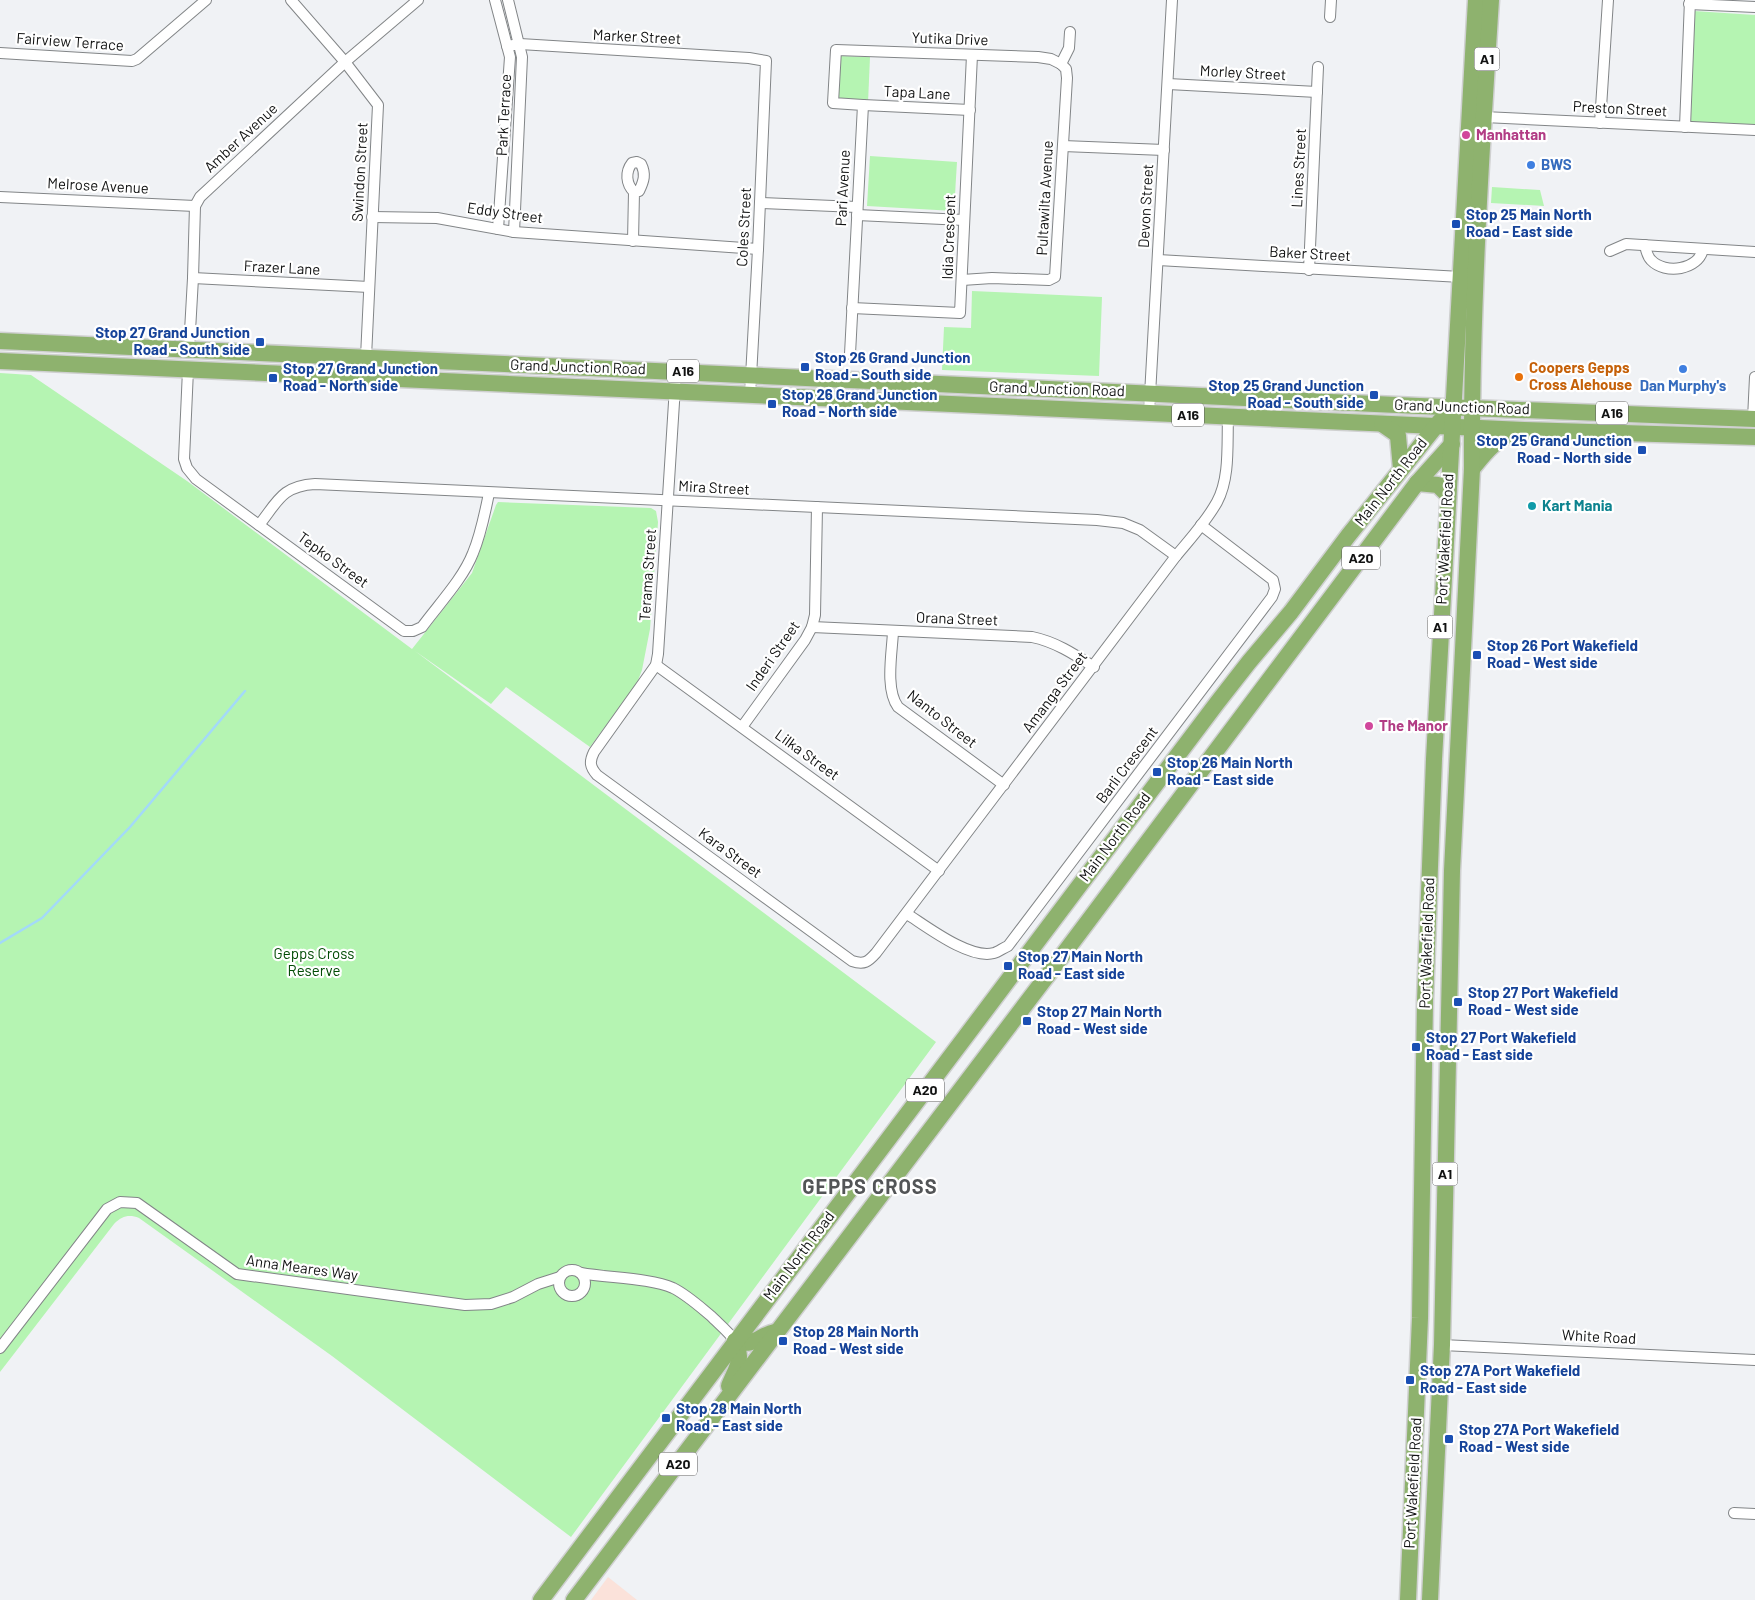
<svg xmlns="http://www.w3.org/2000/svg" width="1755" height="1600" viewBox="0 0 1755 1600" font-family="Barlow,sans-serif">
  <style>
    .commercial { fill: #fbe2da }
    .green { fill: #b5f4b2 }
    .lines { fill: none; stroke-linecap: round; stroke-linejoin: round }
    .stream { stroke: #a3d9f9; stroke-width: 2.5 }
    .minor-casing { stroke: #828587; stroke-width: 12 }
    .trunk-casing { stroke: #cfd0d0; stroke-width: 19 }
    .minor { stroke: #fff; stroke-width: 10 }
    .trunk { stroke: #8eb26e; stroke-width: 16 }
    .hotel-dot { fill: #d1479c; stroke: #fff; stroke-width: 2 }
    .shop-dot { fill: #3f7fe0; stroke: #fff; stroke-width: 2 }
    .transit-dot { fill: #1a4fb4; stroke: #fff; stroke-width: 2 }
    .food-dot { fill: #e8710a; stroke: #fff; stroke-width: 2 }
    .culture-dot { fill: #0f9aa8; stroke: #fff; stroke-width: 2 }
    .labels { text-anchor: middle; stroke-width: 4.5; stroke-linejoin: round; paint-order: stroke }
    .shield { fill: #fff; stroke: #585959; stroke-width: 1 }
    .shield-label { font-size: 14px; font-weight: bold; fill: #111212 }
    .street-label { font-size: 15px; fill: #111212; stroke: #fff }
    .hotel-label { font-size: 15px; font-weight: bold; fill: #b23c85; stroke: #fff; text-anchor: start }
    .shop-label { font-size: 15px; font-weight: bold; fill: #366cbe; stroke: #fff; text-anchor: start }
    .transit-label { font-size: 15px; font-weight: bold; fill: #164399; stroke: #fff; text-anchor: start }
    .food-label { font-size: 15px; font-weight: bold; fill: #c56008; stroke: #fff; text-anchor: start }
    .culture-label { font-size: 15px; font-weight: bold; fill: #0d838f; stroke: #fff; text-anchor: start }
    .park-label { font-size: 15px; fill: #004b04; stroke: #fff }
    .district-label { font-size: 20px; font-weight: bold; letter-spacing: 1px; fill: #535557; stroke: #fff }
  </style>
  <rect width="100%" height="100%" fill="#f0f2f5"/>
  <polygon class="commercial" points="608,1577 637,1600 591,1600"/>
  <g class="green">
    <polygon points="1694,11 1755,15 1755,125 1691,122"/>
    <polygon points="839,56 870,57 868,103 836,101"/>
    <polygon points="870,156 957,162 954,211 867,206"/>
    <polygon points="1492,187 1540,190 1544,206 1491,203"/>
    <polygon points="972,291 1102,297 1099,376 942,370 944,327 971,328"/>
    <path d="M0 373 31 375 187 481 412 649 472 573 496 505 498 502 651 508 656 511 658 522 650 629 642 670 637 683 590 747 506 687 491 704 415 651 936 1042 571 1537 332 1356 139 1218C129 1214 122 1216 114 1224L0 1372Z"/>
  </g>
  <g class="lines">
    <polyline class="stream" points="0,943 42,918 130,827 245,691"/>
    <g class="minor-casing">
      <g id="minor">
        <polyline points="291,0 345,62 378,105 365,378"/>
        <polyline points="495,0 510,57 498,229"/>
        <polyline points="508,0 522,57 514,232"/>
        <polyline points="1689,4 1755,7"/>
        <polyline points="1330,17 1331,0"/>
        <polyline points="507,46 520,44 749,58 766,61 758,249 750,395"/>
        <polyline points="0,53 132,61 137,59 206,0"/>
        <polyline points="1168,84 1317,92"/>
        <polyline points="863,105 970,110"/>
        <polyline points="1484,117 1755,130"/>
        <polyline points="1600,123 1608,0"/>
        <polyline points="1685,127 1690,0"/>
        <polyline points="1063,146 1164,150"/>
        <polyline points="0,197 195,206"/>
        <polyline points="760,203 857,207"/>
        <polyline points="857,215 964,220"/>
        <polyline points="372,217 437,218 514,232 758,249"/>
        <path d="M633 241 634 192C626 184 625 172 632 163L637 162 641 164C646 174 644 181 639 191L634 192"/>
        <path d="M1645 245C1646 250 1647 256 1651 260 1665 275 1699 270 1703 249"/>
        <polyline points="1610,251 1626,244 1755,252"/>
        <polyline points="1158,260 1461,277"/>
        <polyline points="1309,270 1318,67"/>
        <polyline points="193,278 369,287"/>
        <polyline points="962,280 992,278 1049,280 1055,277 1067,78 1066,69 1061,64 1069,48 1070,32"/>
        <polyline points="852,308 960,313 972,55"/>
        <polyline points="189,349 193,278 195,206 200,197 345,62 418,0"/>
        <polyline points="850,354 863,105 833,103 836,50 1038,57 1051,59 1061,64"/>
        <path d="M188 370 184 459 187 468 196 479 404 631H413L422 627C438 605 463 579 473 553 481 534 485 513 489 493"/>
        <path d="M676 371 658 654 656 665 594 752C589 762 590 767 597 775L852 961C864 965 868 962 876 953L1176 556C1190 539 1206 522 1217 502 1230 478 1227 445 1228 417"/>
        <polyline points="1149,413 1172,0"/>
        <polyline points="1753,419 1755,377"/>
        <path d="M259 525C278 501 282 486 315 484L1097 520 1123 523 1140 530 1176 556"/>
        <path d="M812 627 1032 637C1056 642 1074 654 1094 667"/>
        <path d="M893 632C892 653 885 689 898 707L1004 785"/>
        <polyline points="656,665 939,871"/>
        <polyline points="742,727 805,640 812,627 815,615 817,507"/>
        <path d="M907 914C926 926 970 960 994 953 998 952 1003 948 1008 946L1272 597 1275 589 1273 580 1201 525"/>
        <circle cx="572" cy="1283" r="13"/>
        <path d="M581 1273C608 1278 650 1278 673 1288 687 1295 699 1306 711 1316 719 1324 729 1332 735 1341"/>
        <polyline points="1442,1345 1755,1360"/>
        <polyline points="0,1348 107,1209 120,1202 137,1203 237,1274 465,1305 491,1304 513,1297 538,1284 560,1277"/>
        <polyline points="1734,1513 1755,1514"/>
      </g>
    </g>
    <g class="trunk-casing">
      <g id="trunk">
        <polyline points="0,341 1419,406 1755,419"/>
        <polyline points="0,361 1524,430 1755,437"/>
        <polyline points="1382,424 1395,433 1398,436 1401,469"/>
        <path d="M1472 469C1485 453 1496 438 1517 432"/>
        <polyline points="1417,483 1438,485 1448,495"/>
        <path d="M735 1341C755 1347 758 1336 775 1332"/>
        <path d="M729 1386C736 1368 744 1361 735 1341"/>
        <polyline points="541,1600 1217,703 1249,662 1291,612 1348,536 1440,421"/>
        <polyline points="574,1600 1050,972 1417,483 1452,444"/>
        <polyline points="1408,1600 1420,1318 1425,1001 1434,759 1476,0"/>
        <path d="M1430 1600 1442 1345 1452 871 1472 469C1471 313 1481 156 1491 0"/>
      </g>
    </g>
    <use href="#minor" class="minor"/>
    <use href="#trunk" class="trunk"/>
  </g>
  <g class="hotel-dot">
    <circle cx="1466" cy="135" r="5"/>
    <circle cx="1369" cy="726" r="5"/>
  </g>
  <g class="shop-dot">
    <circle cx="1531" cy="165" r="5"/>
    <circle cx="1683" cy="369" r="5"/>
  </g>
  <g class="transit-dot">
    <rect x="1451" y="219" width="10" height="10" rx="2.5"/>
    <rect x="255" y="337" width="10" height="10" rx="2.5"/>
    <rect x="800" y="362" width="10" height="10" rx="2.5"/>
    <rect x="268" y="373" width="10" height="10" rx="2.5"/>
    <rect x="1369" y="390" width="10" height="10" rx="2.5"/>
    <rect x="767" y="399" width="10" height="10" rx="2.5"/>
    <rect x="1637" y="445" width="10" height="10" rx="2.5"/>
    <rect x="1472" y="650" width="10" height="10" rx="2.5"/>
    <rect x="1152" y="767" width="10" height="10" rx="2.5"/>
    <rect x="1003" y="961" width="10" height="10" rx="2.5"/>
    <rect x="1453" y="997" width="10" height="10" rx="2.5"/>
    <rect x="1022" y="1016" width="10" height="10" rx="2.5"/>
    <rect x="1411" y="1042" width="10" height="10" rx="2.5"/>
    <rect x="778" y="1336" width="10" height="10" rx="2.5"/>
    <rect x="1405" y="1375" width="10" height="10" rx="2.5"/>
    <rect x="661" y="1413" width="10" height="10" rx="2.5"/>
    <rect x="1444" y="1434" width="10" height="10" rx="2.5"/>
  </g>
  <circle class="food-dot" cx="1519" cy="377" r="5"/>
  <circle class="culture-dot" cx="1532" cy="506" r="5"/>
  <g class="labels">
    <g class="shield">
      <rect x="1474.5" y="47.5" width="25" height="23" rx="4"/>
      <rect x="667" y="359.5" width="32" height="23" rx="4"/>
      <rect x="1596" y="401.5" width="32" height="23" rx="4"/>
      <rect x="1172" y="403.5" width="32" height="23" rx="4"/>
      <rect x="1342" y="546.5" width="38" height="23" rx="4"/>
      <rect x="1427.5" y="615.5" width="25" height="23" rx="4"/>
      <rect x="906" y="1078.5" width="38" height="23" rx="4"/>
      <rect x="1432.5" y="1162.5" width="25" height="23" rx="4"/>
      <rect x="659" y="1452.5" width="38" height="23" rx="4"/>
    </g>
    <g class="shield-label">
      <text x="1487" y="64">A1</text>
      <text x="683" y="376">A16</text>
      <text x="1612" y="418">A16</text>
      <text x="1188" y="420">A16</text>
      <text x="1361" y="563">A20</text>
      <text x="1440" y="632">A1</text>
      <text x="925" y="1095">A20</text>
      <text x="1445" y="1179">A1</text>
      <text x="678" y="1469">A20</text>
    </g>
    <g class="street-label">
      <text transform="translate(637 37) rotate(3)" y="5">Marker Street</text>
      <text transform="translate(950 39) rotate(2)" y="5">Yutika Drive</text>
      <text transform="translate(70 42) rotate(4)" y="5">Fairview Terrace</text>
      <text transform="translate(1243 73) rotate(3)" y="5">Morley Street</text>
      <text transform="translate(917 93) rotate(3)" y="5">Tapa Lane</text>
      <text transform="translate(1620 109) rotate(3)" y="5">Preston Street</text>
      <text transform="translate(504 115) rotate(-87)" y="5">Park Terrace</text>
      <text transform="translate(241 138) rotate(-43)" y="5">Amber Avenue</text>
      <text transform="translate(1299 168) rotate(-87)" y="5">Lines Street</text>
      <text transform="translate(360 172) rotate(-87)" y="5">Swindon Street</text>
      <text transform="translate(98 186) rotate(3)" y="5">Melrose Avenue</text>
      <text transform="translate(843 188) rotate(-87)" y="5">Pari Avenue</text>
      <text transform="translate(1045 198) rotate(-87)" y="5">Pultawilta Avenue</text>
      <text transform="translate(1146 206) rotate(-87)" y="5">Devon Street</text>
      <text transform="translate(505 213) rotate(8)" y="5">Eddy Street</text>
      <text transform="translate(744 227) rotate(-87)" y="5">Coles Street</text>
      <text transform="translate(949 237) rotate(-88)" y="5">Idia Crescent</text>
      <text transform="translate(1310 254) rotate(3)" y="5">Baker Street</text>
      <text transform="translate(282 268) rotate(3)" y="5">Frazer Lane</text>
      <text transform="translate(578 367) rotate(2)" y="5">Grand Junction Road</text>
      <text transform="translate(1057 389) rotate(2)" y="5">Grand Junction Road</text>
      <text transform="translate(1462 407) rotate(2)" y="5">Grand Junction Road</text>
      <text transform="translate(1391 482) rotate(-52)" y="5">Main North Road</text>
      <text transform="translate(714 488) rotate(3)" y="5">Mira Street</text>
      <text transform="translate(1445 539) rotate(-87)" y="5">Port Wakefield Road</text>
      <text transform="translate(333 560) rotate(36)" y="5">Tepko Street</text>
      <text transform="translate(648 575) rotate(-86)" y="5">Terama Street</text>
      <text transform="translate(957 619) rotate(2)" y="5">Orana Street</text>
      <text transform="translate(773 656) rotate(-55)" y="5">Inderi Street</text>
      <text transform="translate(1055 692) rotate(-53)" y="5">Amanga Street</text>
      <text transform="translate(942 719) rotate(38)" y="5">Nanto Street</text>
      <text transform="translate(807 755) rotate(36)" y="5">Lilka Street</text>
      <text transform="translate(1127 765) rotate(-53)" y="5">Barli Crescent</text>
      <text transform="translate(1115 837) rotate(-53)" y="5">Main North Road</text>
      <text transform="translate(730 853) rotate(36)" y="5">Kara Street</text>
      <text transform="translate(1427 943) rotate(-88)" y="5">Port Wakefield Road</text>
      <text transform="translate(799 1256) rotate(-53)" y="5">Main North Road</text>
      <text transform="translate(302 1268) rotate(8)" y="5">Anna Meares Way</text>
      <text transform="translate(1599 1337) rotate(3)" y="5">White Road</text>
      <text transform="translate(1413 1483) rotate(-87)" y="5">Port Wakefield Road</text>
    </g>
    <g class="hotel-label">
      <text x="1476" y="140">Manhattan</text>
      <text x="1379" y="731">The Manor</text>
    </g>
    <g class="shop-label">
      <text x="1541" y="170">BWS</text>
      <text x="1683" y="391" text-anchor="middle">Dan Murphy's</text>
    </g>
    <g class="transit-label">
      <text x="1466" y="220">Stop 25 Main North<tspan x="1466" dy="17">Road - East side</tspan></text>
      <text x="250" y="338" text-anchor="end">Stop 27 Grand Junction<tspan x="250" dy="17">Road - South side</tspan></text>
      <text x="815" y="363">Stop 26 Grand Junction<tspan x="815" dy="17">Road - South side</tspan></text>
      <text x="283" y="374">Stop 27 Grand Junction<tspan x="283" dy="17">Road - North side</tspan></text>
      <text x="1364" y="391" text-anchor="end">Stop 25 Grand Junction<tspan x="1364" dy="17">Road - South side</tspan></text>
      <text x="782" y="400">Stop 26 Grand Junction<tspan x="782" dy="17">Road - North side</tspan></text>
      <text x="1632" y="446" text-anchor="end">Stop 25 Grand Junction<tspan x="1632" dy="17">Road - North side</tspan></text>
      <text x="1487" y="651">Stop 26 Port Wakefield<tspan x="1487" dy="17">Road - West side</tspan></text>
      <text x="1167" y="768">Stop 26 Main North<tspan x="1167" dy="17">Road - East side</tspan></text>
      <text x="1018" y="962">Stop 27 Main North<tspan x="1018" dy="17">Road - East side</tspan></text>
      <text x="1468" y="998">Stop 27 Port Wakefield<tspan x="1468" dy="17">Road - West side</tspan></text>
      <text x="1037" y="1017">Stop 27 Main North<tspan x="1037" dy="17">Road - West side</tspan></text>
      <text x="1426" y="1043">Stop 27 Port Wakefield<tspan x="1426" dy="17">Road - East side</tspan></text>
      <text x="793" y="1337">Stop 28 Main North<tspan x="793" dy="17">Road - West side</tspan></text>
      <text x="1420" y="1376">Stop 27A Port Wakefield<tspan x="1420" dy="17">Road - East side</tspan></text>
      <text x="676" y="1414">Stop 28 Main North<tspan x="676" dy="17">Road - East side</tspan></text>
      <text x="1459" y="1435">Stop 27A Port Wakefield<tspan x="1459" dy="17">Road - West side</tspan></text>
    </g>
    <g class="food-label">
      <text x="1529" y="373">Coopers Gepps<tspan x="1529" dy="17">Cross Alehouse</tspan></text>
    </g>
    <g class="culture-label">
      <text x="1542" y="511">Kart Mania</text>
    </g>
    <g class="park-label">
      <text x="314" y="959">Gepps Cross<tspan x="314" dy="17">Reserve</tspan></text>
    </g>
    <g class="district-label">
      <text x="870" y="1194">GEPPS CROSS</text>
    </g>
  </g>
</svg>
